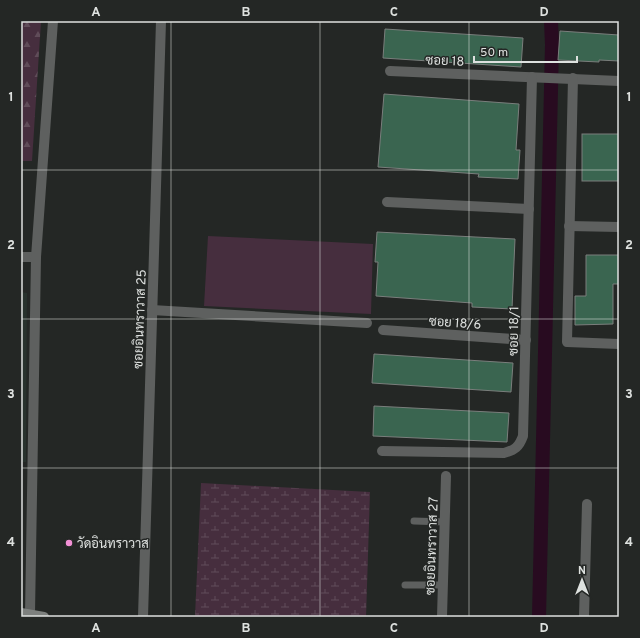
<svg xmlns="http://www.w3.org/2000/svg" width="640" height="638" viewBox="0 0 640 638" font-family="Overpass,Sarabun,sans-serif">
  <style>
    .built { fill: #28322d }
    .grass { fill: #462e3e }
    .forest { fill: url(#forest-firs) }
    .wetland { fill: url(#wetland-marsh) }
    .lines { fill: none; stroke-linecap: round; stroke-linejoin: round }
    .canal { stroke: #280b20; stroke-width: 14 }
    .building { fill: #3a6550; stroke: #7a7e7c }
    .lane { stroke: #5e605f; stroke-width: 7 }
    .street { stroke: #5e605f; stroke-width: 10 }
    .secondary { stroke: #7d807e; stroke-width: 10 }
    .grid { fill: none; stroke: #dee1df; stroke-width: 1; stroke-opacity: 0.55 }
    .poi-dot { fill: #f391d6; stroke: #242725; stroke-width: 1.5 }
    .labels { text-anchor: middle; stroke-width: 3; stroke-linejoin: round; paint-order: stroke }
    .street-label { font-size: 13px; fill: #dee1df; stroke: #242725 }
    .poi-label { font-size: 13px; fill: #dee1df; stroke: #242725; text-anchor: start }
    .neatline { fill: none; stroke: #dee1df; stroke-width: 1.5 }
    .grid-label { font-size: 13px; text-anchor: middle; font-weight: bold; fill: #dee1df }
  </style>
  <defs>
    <pattern id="forest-firs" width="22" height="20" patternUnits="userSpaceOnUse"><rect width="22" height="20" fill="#462e3e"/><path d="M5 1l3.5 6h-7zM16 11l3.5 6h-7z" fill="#604c59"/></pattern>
    <pattern id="wetland-marsh" width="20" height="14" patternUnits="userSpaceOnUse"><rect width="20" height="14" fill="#462e3e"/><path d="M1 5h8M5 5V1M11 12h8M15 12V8" fill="none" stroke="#604c59"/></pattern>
  </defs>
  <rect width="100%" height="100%" fill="#242725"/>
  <polygon class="built" points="21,292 27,293 26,462 21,462"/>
  <polygon class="grass" points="208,236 373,244 371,314 204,306"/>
  <polygon class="forest" points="21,21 41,21 32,161 21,161"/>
  <polygon class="wetland" points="201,483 370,492 366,617 195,617"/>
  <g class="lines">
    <polyline class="canal" points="539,617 552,45 551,21"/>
  </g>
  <g class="building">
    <polygon points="385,29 523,38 521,67 383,58"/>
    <polygon points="560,31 619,35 619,61 599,60 599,62 558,60"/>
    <polygon points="384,94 519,104 516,150 520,150 518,179 478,177 479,174 378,167"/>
    <rect x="582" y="134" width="37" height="47"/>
    <polygon points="377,232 515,239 512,309 472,307 472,303 376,296 378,262 375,262"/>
    <polygon points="586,255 619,255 619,284 613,284 613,324 575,325 575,296 586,296"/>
    <polygon points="374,354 513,363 511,392 372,383"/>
    <polygon points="374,406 509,413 507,442 373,436"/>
  </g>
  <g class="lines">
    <g class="lane">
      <polyline points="414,521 445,522"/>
      <polyline points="405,585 443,585"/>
    </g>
    <g class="street">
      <polyline points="390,71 619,81"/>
      <polyline points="573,78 567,342 619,344"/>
      <polyline points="387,202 529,209"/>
      <polyline points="569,226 619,227"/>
      <polyline points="21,257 36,257"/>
      <polyline points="152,310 367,323"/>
      <polyline points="383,330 526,340"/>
      <path d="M382 451 504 453C515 450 519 447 523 436L532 77"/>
      <polyline points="30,614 36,257 53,21"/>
      <polyline points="143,617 161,21"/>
      <polyline points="442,617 446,476"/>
      <polyline points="584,617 587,504"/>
    </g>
    <polyline class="secondary" points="21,613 44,617"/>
  </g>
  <path class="grid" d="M171 21V617M320 21V617M469 21V617M21 170H619M21 319H619M21 468H619"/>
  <circle class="poi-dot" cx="69" cy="543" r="4"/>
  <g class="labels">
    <g class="street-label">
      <text transform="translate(445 60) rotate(2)" y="5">ซอย 18</text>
      <text transform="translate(139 319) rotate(-88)" y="5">ซอยอินทราวาส 25</text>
      <text transform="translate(455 322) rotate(4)" y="5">ซอย 18/6</text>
      <text transform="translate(513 331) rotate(-89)" y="5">ซอย 18/1</text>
      <text transform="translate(431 546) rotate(-88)" y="5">ซอยอินทราวาส 27</text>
    </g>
    <g class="poi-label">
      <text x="77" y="548">วัดอินทราวาส</text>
    </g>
  </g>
  <rect width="640" height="638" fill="none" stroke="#242725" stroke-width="44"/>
  <g transform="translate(582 580)" stroke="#242725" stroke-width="3" paint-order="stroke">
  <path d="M0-3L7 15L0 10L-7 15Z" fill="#dee1df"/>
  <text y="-6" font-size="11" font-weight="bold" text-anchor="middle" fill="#dee1df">N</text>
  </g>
  <path d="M474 56v6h103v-6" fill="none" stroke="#dee1df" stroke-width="2"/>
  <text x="480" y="56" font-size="12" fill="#dee1df" stroke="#242725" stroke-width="3" paint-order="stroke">50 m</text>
  <rect x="22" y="22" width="596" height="594" class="neatline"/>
  <g class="grid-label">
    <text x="96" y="16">A</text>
    <text x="246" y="16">B</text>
    <text x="394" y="16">C</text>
    <text x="544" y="16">D</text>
    <text x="11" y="101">1</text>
    <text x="629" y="101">1</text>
    <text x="11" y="249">2</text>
    <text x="629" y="249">2</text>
    <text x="11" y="398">3</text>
    <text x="629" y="398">3</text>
    <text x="11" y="546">4</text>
    <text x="629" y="546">4</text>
    <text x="96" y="632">A</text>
    <text x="246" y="632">B</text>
    <text x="394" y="632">C</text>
    <text x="544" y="632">D</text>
  </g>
</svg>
